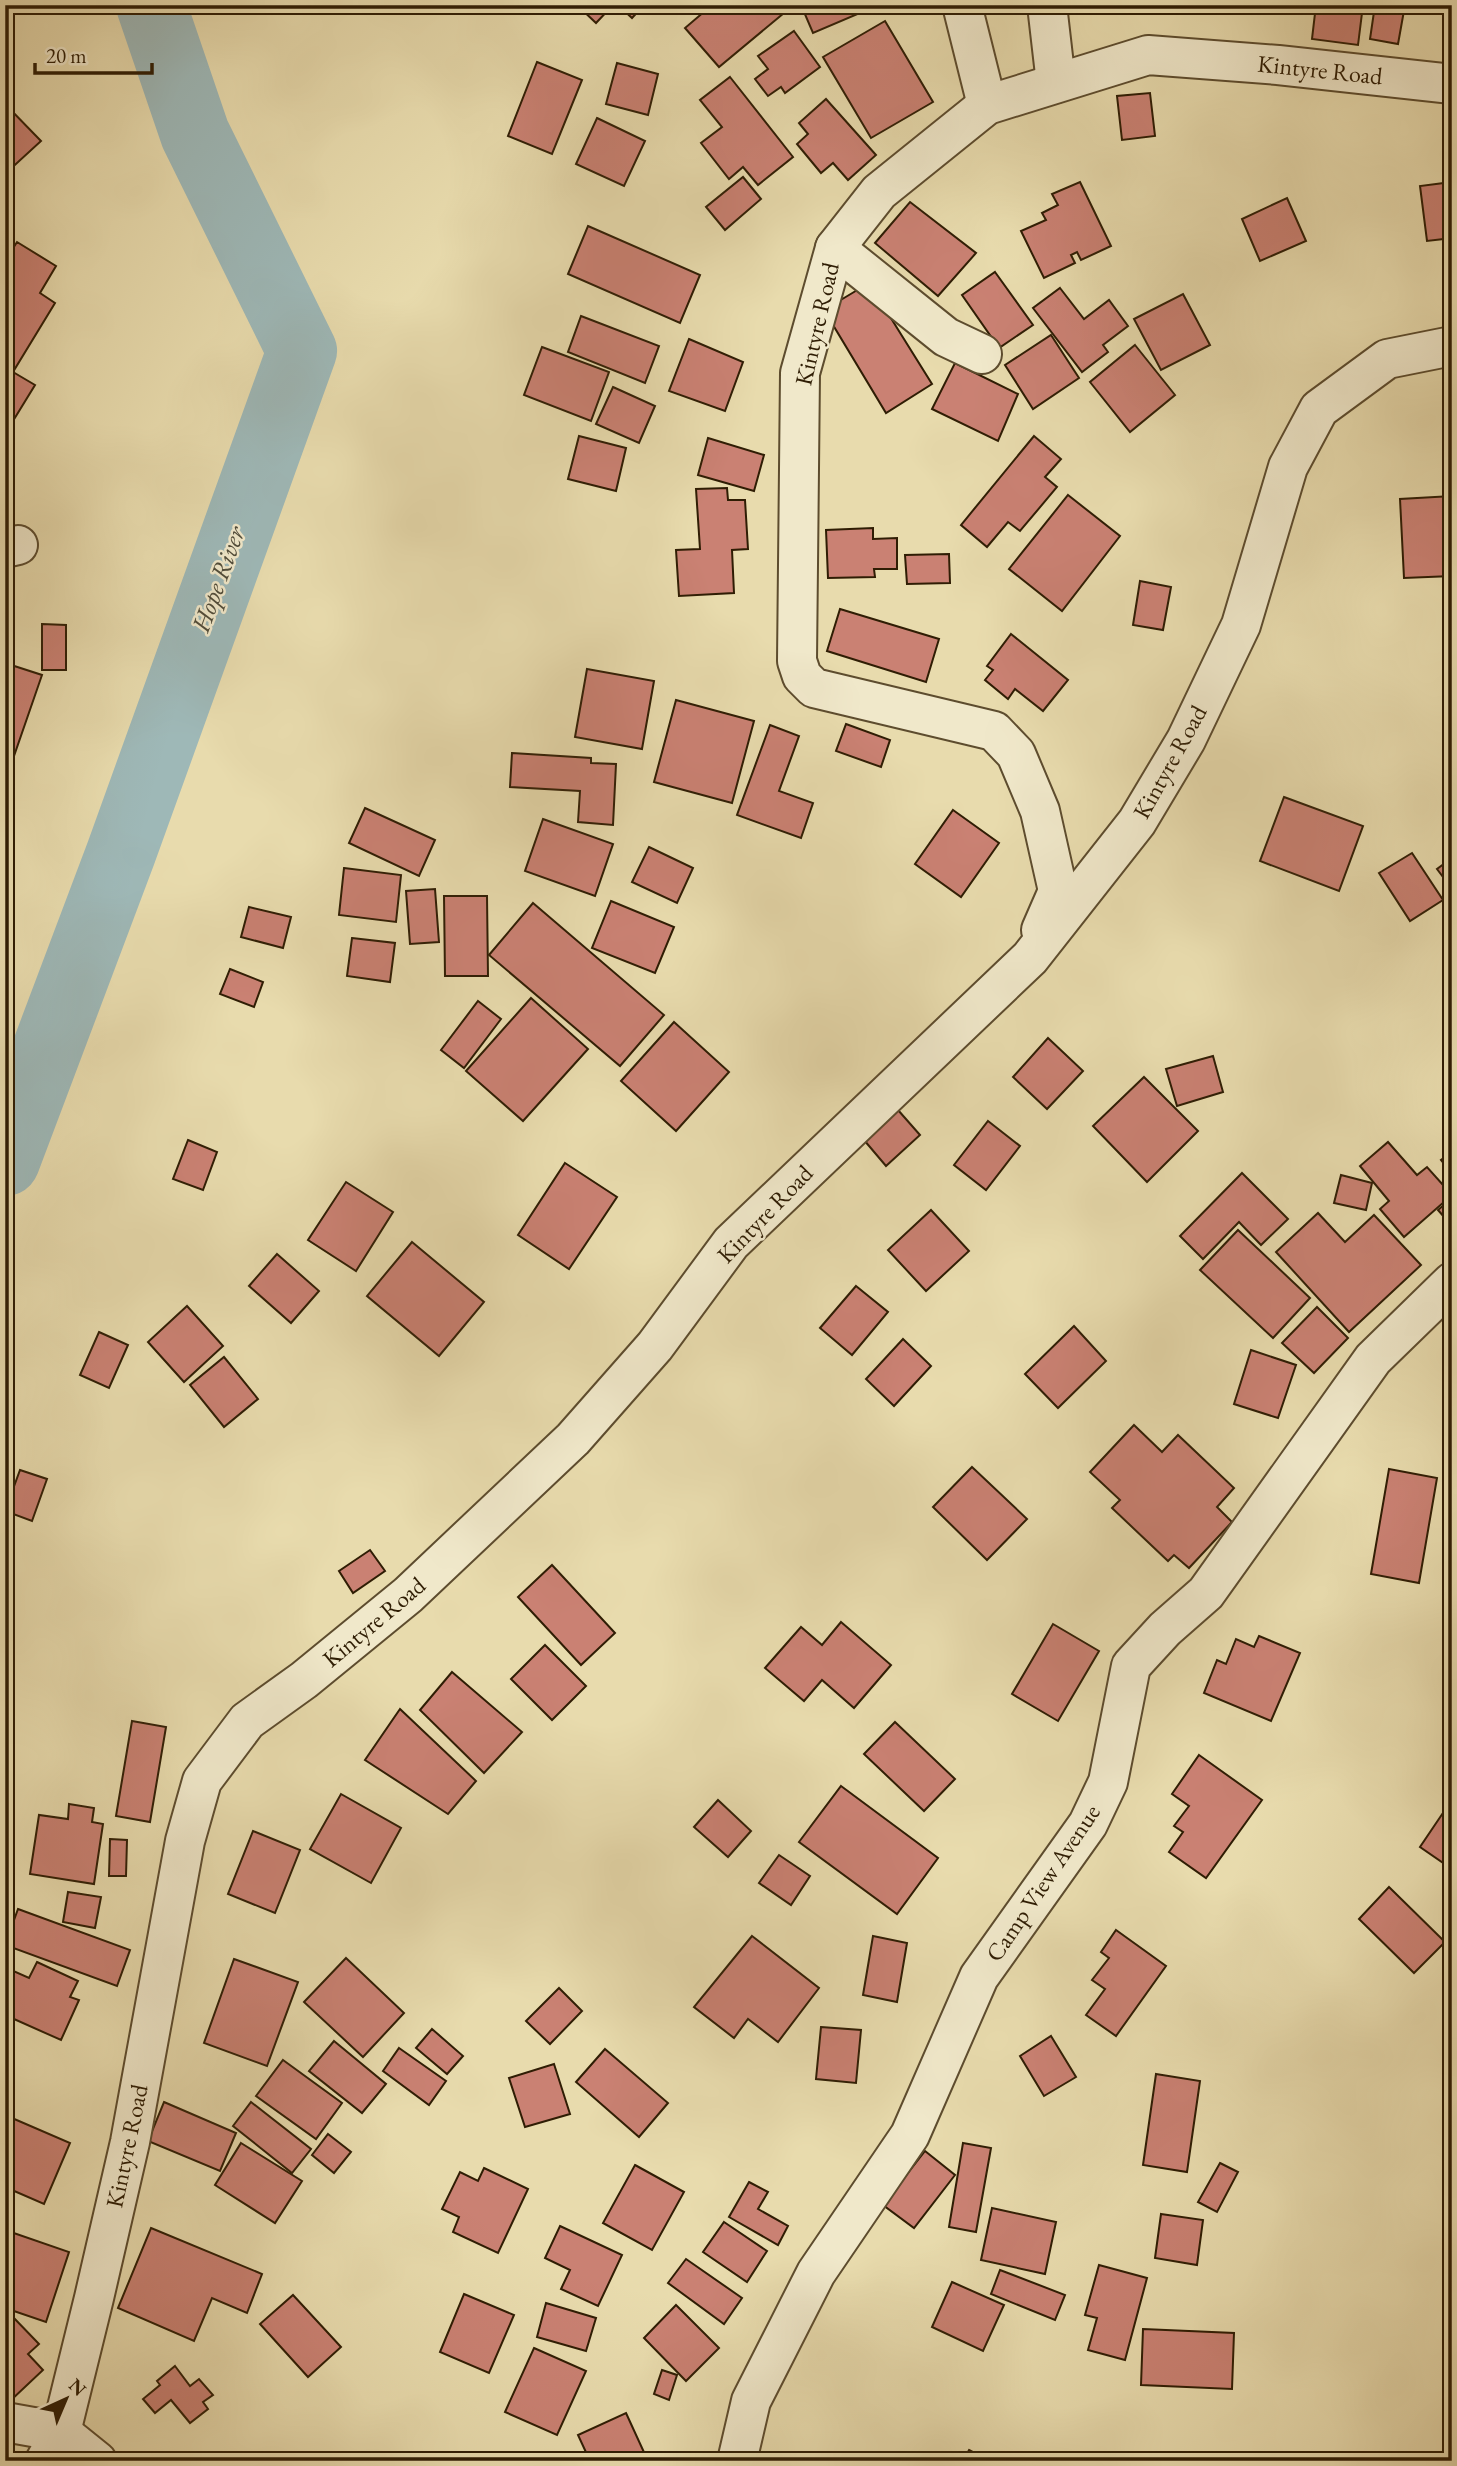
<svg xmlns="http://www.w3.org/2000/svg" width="1457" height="2466" viewBox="0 0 1457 2466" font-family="'EB Garamond',serif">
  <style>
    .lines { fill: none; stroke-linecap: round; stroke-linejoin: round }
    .river { stroke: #9eb8b7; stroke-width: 70 }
    .building { fill: #ca8173; stroke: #2f1d04; stroke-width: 2 }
    .minor-casing { stroke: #5d4c2e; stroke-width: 42 }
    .minor { stroke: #f0e8ca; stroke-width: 38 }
    .labels { text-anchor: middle; stroke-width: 5; stroke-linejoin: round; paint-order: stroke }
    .street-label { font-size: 24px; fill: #2f1d04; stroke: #f0e8ca }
    .water-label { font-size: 26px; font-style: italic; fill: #504c3a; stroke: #f0e8ca }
  </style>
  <rect width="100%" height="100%" fill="#e8dbad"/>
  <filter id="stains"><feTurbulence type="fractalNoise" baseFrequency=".00286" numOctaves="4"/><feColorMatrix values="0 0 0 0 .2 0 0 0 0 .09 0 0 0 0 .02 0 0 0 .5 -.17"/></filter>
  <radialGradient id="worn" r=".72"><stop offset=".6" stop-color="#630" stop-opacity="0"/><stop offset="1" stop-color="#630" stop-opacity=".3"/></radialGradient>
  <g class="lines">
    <polyline class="river" points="5,1161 121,853 302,351 195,134 151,5"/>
  </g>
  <g class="building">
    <polygon points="577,5 613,5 596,23"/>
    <polygon points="618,5 644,5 632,18"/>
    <polygon points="681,5 696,5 688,13"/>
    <polygon points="712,5 788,5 790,8 719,67 685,28"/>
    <polygon points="801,5 865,5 867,10 813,33"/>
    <polygon points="1316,5 1363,5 1358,45 1312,39"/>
    <polygon points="1375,5 1405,5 1398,44 1370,39"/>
    <polygon points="885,21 933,102 871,138 823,57"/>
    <polygon points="794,31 820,67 785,93 781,87 768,96 755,79 768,69 758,56"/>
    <polygon points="537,62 582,80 552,154 508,136"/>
    <polygon points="617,63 658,74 648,115 606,104"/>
    <polygon points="730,77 793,157 758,185 743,167 729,179 701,143 722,127 700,100"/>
    <polygon points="1150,93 1155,136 1122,140 1117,96"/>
    <polygon points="826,99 876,155 848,180 833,163 821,173 797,144 808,134 799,123"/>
    <polygon points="5,104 41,141 5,174"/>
    <polygon points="597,118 645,141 624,186 576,164"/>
    <polygon points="743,177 761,199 725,230 706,207"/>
    <polygon points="1080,182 1111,246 1081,260 1077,252 1071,255 1075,263 1044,278 1021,231 1046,220 1042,213 1058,205 1052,194"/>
    <polygon points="1452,182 1452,238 1427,241 1420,186"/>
    <polygon points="1287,198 1306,241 1260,261 1242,219"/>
    <polygon points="910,202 976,253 938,296 875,243"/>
    <polygon points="588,226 700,275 680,323 568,274"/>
    <polygon points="17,242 56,266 40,293 55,303 13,372 35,385 5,434 5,261"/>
    <polygon points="995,272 1033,325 999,348 962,295"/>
    <polygon points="869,283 932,384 886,413 824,310"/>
    <polygon points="1060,288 1084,319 1109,300 1128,326 1103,345 1108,352 1082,372 1033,308"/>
    <polygon points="1183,294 1210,345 1161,370 1134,319"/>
    <polygon points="581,316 659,346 645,383 568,352"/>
    <polygon points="1051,335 1079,378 1033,409 1005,365"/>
    <polygon points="689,339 743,362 725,411 669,391"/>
    <polygon points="1135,345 1175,395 1130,432 1090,382"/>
    <polygon points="542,347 609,372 591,421 524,395"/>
    <polygon points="955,363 1018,394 998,441 932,409"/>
    <polygon points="613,387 655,406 639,443 596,424"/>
    <polygon points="579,436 626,448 616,491 568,479"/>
    <polygon points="1034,436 1061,459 1045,477 1057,487 1020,531 1008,522 987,547 961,525"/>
    <polygon points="708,438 764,455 754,491 698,475"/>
    <polygon points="727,488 728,500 745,500 748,549 732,550 734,593 679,596 676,550 700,549 696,489"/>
    <polygon points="1068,495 1120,536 1062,611 1009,569"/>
    <polygon points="1452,496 1452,576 1404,578 1400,499"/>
    <polygon points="873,528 873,539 897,538 897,569 874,569 875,577 828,578 826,530"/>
    <polygon points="949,554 950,583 907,584 905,555"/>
    <polygon points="1140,581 1171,587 1163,630 1133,625"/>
    <polygon points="840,609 939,639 926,682 827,651"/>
    <polygon points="42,624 66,625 66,670 42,670"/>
    <polygon points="1011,634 1068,680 1043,711 1015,689 1008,699 985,680 993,670 987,666"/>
    <polygon points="5,663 42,675 5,782"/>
    <polygon points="587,669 654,681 642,749 575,737"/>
    <polygon points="676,700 754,721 732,803 654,782"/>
    <polygon points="846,724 890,740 881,767 836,751"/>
    <polygon points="770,725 799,736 779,791 813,803 801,838 737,815"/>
    <polygon points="512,753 591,758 591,763 616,764 613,825 578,822 580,791 510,787"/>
    <polygon points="1284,797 1363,826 1339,891 1260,861"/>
    <polygon points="365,808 435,840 419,876 349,843"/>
    <polygon points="953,810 999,843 961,897 915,864"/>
    <polygon points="543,819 613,844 595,896 525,871"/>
    <polygon points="649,847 693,868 677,903 632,882"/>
    <polygon points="1412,853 1443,900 1410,921 1379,873"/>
    <polygon points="1452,858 1452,889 1437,869"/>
    <polygon points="344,868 401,875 396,922 339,915"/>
    <polygon points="435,889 439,942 410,944 406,891"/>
    <polygon points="444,896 487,896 488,976 445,976"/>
    <polygon points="611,901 674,927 655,973 592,948"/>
    <polygon points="533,903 664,1015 620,1066 489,955"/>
    <polygon points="249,907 291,917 283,948 241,937"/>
    <polygon points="352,938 395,943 390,982 347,976"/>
    <polygon points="230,969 263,982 254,1007 220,994"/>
    <polygon points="531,998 588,1049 523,1121 466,1071"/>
    <polygon points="478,1001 501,1019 464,1068 441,1050"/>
    <polygon points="674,1022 729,1072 676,1131 621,1081"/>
    <polygon points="1048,1038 1083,1071 1047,1109 1013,1077"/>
    <polygon points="1213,1056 1223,1092 1177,1106 1166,1069"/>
    <polygon points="1144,1077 1198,1131 1147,1182 1093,1126"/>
    <polygon points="898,1110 920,1135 886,1166 864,1140"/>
    <polygon points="988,1121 1020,1146 986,1190 954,1165"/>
    <polygon points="188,1140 217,1152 203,1190 173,1179"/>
    <polygon points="1388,1142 1417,1175 1427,1167 1452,1195 1404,1237 1380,1209 1389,1201 1360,1166"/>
    <polygon points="1452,1152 1452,1174 1441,1160"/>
    <polygon points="565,1163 617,1197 569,1269 518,1235"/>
    <polygon points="1242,1173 1288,1219 1261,1245 1239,1222 1203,1259 1180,1236"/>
    <polygon points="1341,1175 1372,1183 1366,1210 1334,1203"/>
    <polygon points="346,1182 393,1212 356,1271 308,1240"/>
    <polygon points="1452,1198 1452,1226 1438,1210"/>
    <polygon points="931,1210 969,1251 926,1291 888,1250"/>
    <polygon points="1318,1213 1345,1242 1374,1215 1421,1265 1349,1332 1276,1252"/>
    <polygon points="1238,1230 1310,1298 1273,1338 1200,1270"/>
    <polygon points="412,1242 484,1302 439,1356 367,1296"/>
    <polygon points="277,1254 319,1291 291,1323 249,1286"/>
    <polygon points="856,1286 888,1312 852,1355 820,1328"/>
    <polygon points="187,1306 223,1346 184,1382 148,1342"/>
    <polygon points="1317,1307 1348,1338 1314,1373 1282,1343"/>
    <polygon points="1074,1326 1106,1361 1058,1408 1025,1374"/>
    <polygon points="99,1332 128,1345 109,1388 80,1375"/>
    <polygon points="903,1339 931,1366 894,1406 866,1379"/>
    <polygon points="1251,1350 1296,1365 1278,1418 1234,1404"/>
    <polygon points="224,1357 258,1399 224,1427 190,1385"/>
    <polygon points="1134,1425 1162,1452 1178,1435 1234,1488 1217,1507 1232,1522 1189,1568 1174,1555 1168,1561 1112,1508 1120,1500 1090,1472"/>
    <polygon points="972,1467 1027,1519 987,1560 933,1507"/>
    <polygon points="1389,1469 1437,1478 1419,1583 1371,1574"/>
    <polygon points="20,1470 47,1479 32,1521 5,1511"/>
    <polygon points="370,1550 385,1571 353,1593 339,1571"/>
    <polygon points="552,1565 615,1633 581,1665 518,1597"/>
    <polygon points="841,1622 891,1665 854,1708 822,1680 804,1701 765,1668 801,1627 822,1645"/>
    <polygon points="1053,1624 1099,1651 1058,1721 1012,1694"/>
    <polygon points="1259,1636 1300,1653 1271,1721 1204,1693 1217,1660 1226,1664 1236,1639 1254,1647"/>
    <polygon points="545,1645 586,1686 552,1720 511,1679"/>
    <polygon points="452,1672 522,1732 484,1773 420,1710"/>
    <polygon points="400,1709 476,1781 448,1814 365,1760"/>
    <polygon points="132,1721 166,1727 150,1822 116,1816"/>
    <polygon points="895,1722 955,1779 924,1811 864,1754"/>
    <polygon points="1199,1755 1262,1800 1206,1878 1169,1852 1183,1832 1174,1826 1189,1806 1172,1794"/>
    <polygon points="841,1786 938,1858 897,1914 799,1842"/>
    <polygon points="341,1794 401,1828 371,1883 310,1849"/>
    <polygon points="718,1800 751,1831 728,1857 694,1827"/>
    <polygon points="1451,1801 1452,1802 1452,1869 1420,1847"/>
    <polygon points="69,1804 94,1808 92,1822 103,1824 94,1884 30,1874 39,1815 68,1819"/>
    <polygon points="253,1831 300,1850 275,1913 228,1894"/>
    <polygon points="110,1839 127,1840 126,1876 109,1876"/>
    <polygon points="779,1855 810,1876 791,1905 759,1883"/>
    <polygon points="1389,1887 1445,1942 1414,1973 1359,1919"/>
    <polygon points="68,1892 101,1897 95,1928 63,1922"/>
    <polygon points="18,1909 130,1950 117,1986 5,1945"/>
    <polygon points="1116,1930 1166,1966 1116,2036 1086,2015 1105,1989 1092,1980 1109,1958 1101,1952"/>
    <polygon points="752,1936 819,1988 778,2042 748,2019 734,2038 694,2007"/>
    <polygon points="873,1936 907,1943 897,2002 863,1995"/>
    <polygon points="346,1958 404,2013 363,2057 304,2002"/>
    <polygon points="234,1959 298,1982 267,2066 204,2043"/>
    <polygon points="37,1962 78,1981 70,1997 79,2000 61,2040 5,2015 5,1977 9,1969 29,1978"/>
    <polygon points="559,1988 582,2011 550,2044 526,2021"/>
    <polygon points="821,2027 861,2030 856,2083 816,2079"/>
    <polygon points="432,2029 463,2056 447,2074 416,2048"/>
    <polygon points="1051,2036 1076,2077 1044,2096 1020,2056"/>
    <polygon points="334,2041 386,2084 362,2113 309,2071"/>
    <polygon points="399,2048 446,2081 429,2105 383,2071"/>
    <polygon points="605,2049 668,2103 639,2137 576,2082"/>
    <polygon points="283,2060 342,2103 316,2139 256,2096"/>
    <polygon points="554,2064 570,2114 525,2127 509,2078"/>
    <polygon points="1156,2074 1200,2081 1187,2172 1143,2165"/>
    <polygon points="164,2102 236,2133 220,2171 148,2141"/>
    <polygon points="251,2102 311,2149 292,2173 233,2126"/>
    <polygon points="5,2115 70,2143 44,2204 5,2187"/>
    <polygon points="328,2134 351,2152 334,2173 312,2155"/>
    <polygon points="241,2143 302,2181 275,2223 215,2185"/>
    <polygon points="963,2143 991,2148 976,2232 949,2227"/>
    <polygon points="925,2151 955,2175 914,2228 883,2205"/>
    <polygon points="1220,2163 1238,2172 1217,2212 1198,2202"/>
    <polygon points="635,2165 684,2192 652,2250 603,2223"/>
    <polygon points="484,2168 528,2189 498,2253 453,2232 459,2217 442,2209 460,2172 478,2181"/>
    <polygon points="749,2182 768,2192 758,2209 788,2226 778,2245 729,2217"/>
    <polygon points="992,2208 1056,2222 1045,2274 981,2260"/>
    <polygon points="1161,2214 1203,2220 1197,2265 1155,2258"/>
    <polygon points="724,2222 767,2251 747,2282 703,2252"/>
    <polygon points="560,2226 622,2255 598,2306 561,2289 570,2270 545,2258"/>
    <polygon points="151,2228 262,2274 247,2313 212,2298 194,2341 118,2308"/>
    <polygon points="5,2230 69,2252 46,2322 5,2308"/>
    <polygon points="686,2259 742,2298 724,2324 668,2283"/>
    <polygon points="1099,2265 1147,2278 1125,2360 1088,2350 1097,2318 1085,2315"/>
    <polygon points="1000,2270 1065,2295 1055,2320 991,2294"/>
    <polygon points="952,2282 1004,2305 983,2351 932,2327"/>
    <polygon points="464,2294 514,2315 489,2373 440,2352"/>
    <polygon points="293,2295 341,2347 308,2377 260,2324"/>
    <polygon points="546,2303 596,2318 586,2351 537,2337"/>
    <polygon points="676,2305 719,2348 686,2381 644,2338"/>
    <polygon points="12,2316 39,2344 28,2354 43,2370 9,2402 5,2397 5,2322"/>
    <polygon points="1143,2329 1234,2333 1232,2389 1141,2385"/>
    <polygon points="534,2348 586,2371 557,2435 505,2412"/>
    <polygon points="175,2366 190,2386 199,2379 213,2395 203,2402 208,2409 190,2423 171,2400 155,2413 143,2399 160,2385 157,2381"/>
    <polygon points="662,2370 677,2375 669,2400 654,2394"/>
    <polygon points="626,2413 648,2461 590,2461 578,2435"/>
    <polygon points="969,2450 989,2461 963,2461"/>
  </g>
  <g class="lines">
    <g class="minor-casing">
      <g id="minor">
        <polyline points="962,5 987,105"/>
        <polyline points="1047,5 1056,83"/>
        <polyline points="835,248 946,337 982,354"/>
        <polyline points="5,548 18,545"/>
        <polyline points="1041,930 1058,891 1040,811 1016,754 994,731 814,688 802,676 797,661 800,373 835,248 879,192 987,105 1148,55 1278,65 1452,84"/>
        <polyline points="5,2422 61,2432 97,2461"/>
        <polyline points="45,2461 61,2432 94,2298 130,2142 185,1841 202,1781 247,1721 304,1680 408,1595 573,1439 655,1346 731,1243 1030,958 1137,822 1186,740 1241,625 1288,467 1319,409 1387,359 1452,346"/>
        <polyline points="737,2461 751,2401 816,2273 910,2135 979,1977 1088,1824 1108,1782 1131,1666 1165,1629 1206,1593 1373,1359 1452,1282"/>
      </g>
    </g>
    <use href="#minor" class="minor"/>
  </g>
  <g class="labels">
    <g class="street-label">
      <text transform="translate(1320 70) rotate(6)" y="8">Kintyre Road</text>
      <text transform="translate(817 324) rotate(-77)" y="8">Kintyre Road</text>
      <text transform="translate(1170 762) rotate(-61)" y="8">Kintyre Road</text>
      <text transform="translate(765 1214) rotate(-46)" y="8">Kintyre Road</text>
      <text transform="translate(374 1622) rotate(-40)" y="8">Kintyre Road</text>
      <text transform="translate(1043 1883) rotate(-56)" y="8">Camp View Avenue</text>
      <text transform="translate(127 2146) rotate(-78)" y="8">Kintyre Road</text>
    </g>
    <g class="water-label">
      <text transform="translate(218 579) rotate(-70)" y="9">Hope River</text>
    </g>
  </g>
  <rect width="1457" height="2466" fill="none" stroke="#e8dbad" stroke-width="28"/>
  <rect x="7" y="7" width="1443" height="2452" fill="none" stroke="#2f1d04" stroke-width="3.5"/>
  <rect x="14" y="14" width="1429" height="2438" fill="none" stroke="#2f1d04" stroke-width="2"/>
  <g transform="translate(66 2399) rotate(44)" stroke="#f0e8ca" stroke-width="5" paint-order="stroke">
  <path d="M0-5L12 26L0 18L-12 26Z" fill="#2f1d04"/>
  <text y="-10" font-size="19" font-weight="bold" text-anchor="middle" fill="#2f1d04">N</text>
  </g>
  <path d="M35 63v10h117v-10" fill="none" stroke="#2f1d04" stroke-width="3.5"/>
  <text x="46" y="63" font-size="21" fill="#2f1d04" stroke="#f0e8ca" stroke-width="5" paint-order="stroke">20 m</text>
  <rect width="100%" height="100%" filter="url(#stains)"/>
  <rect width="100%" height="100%" fill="url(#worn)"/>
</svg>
